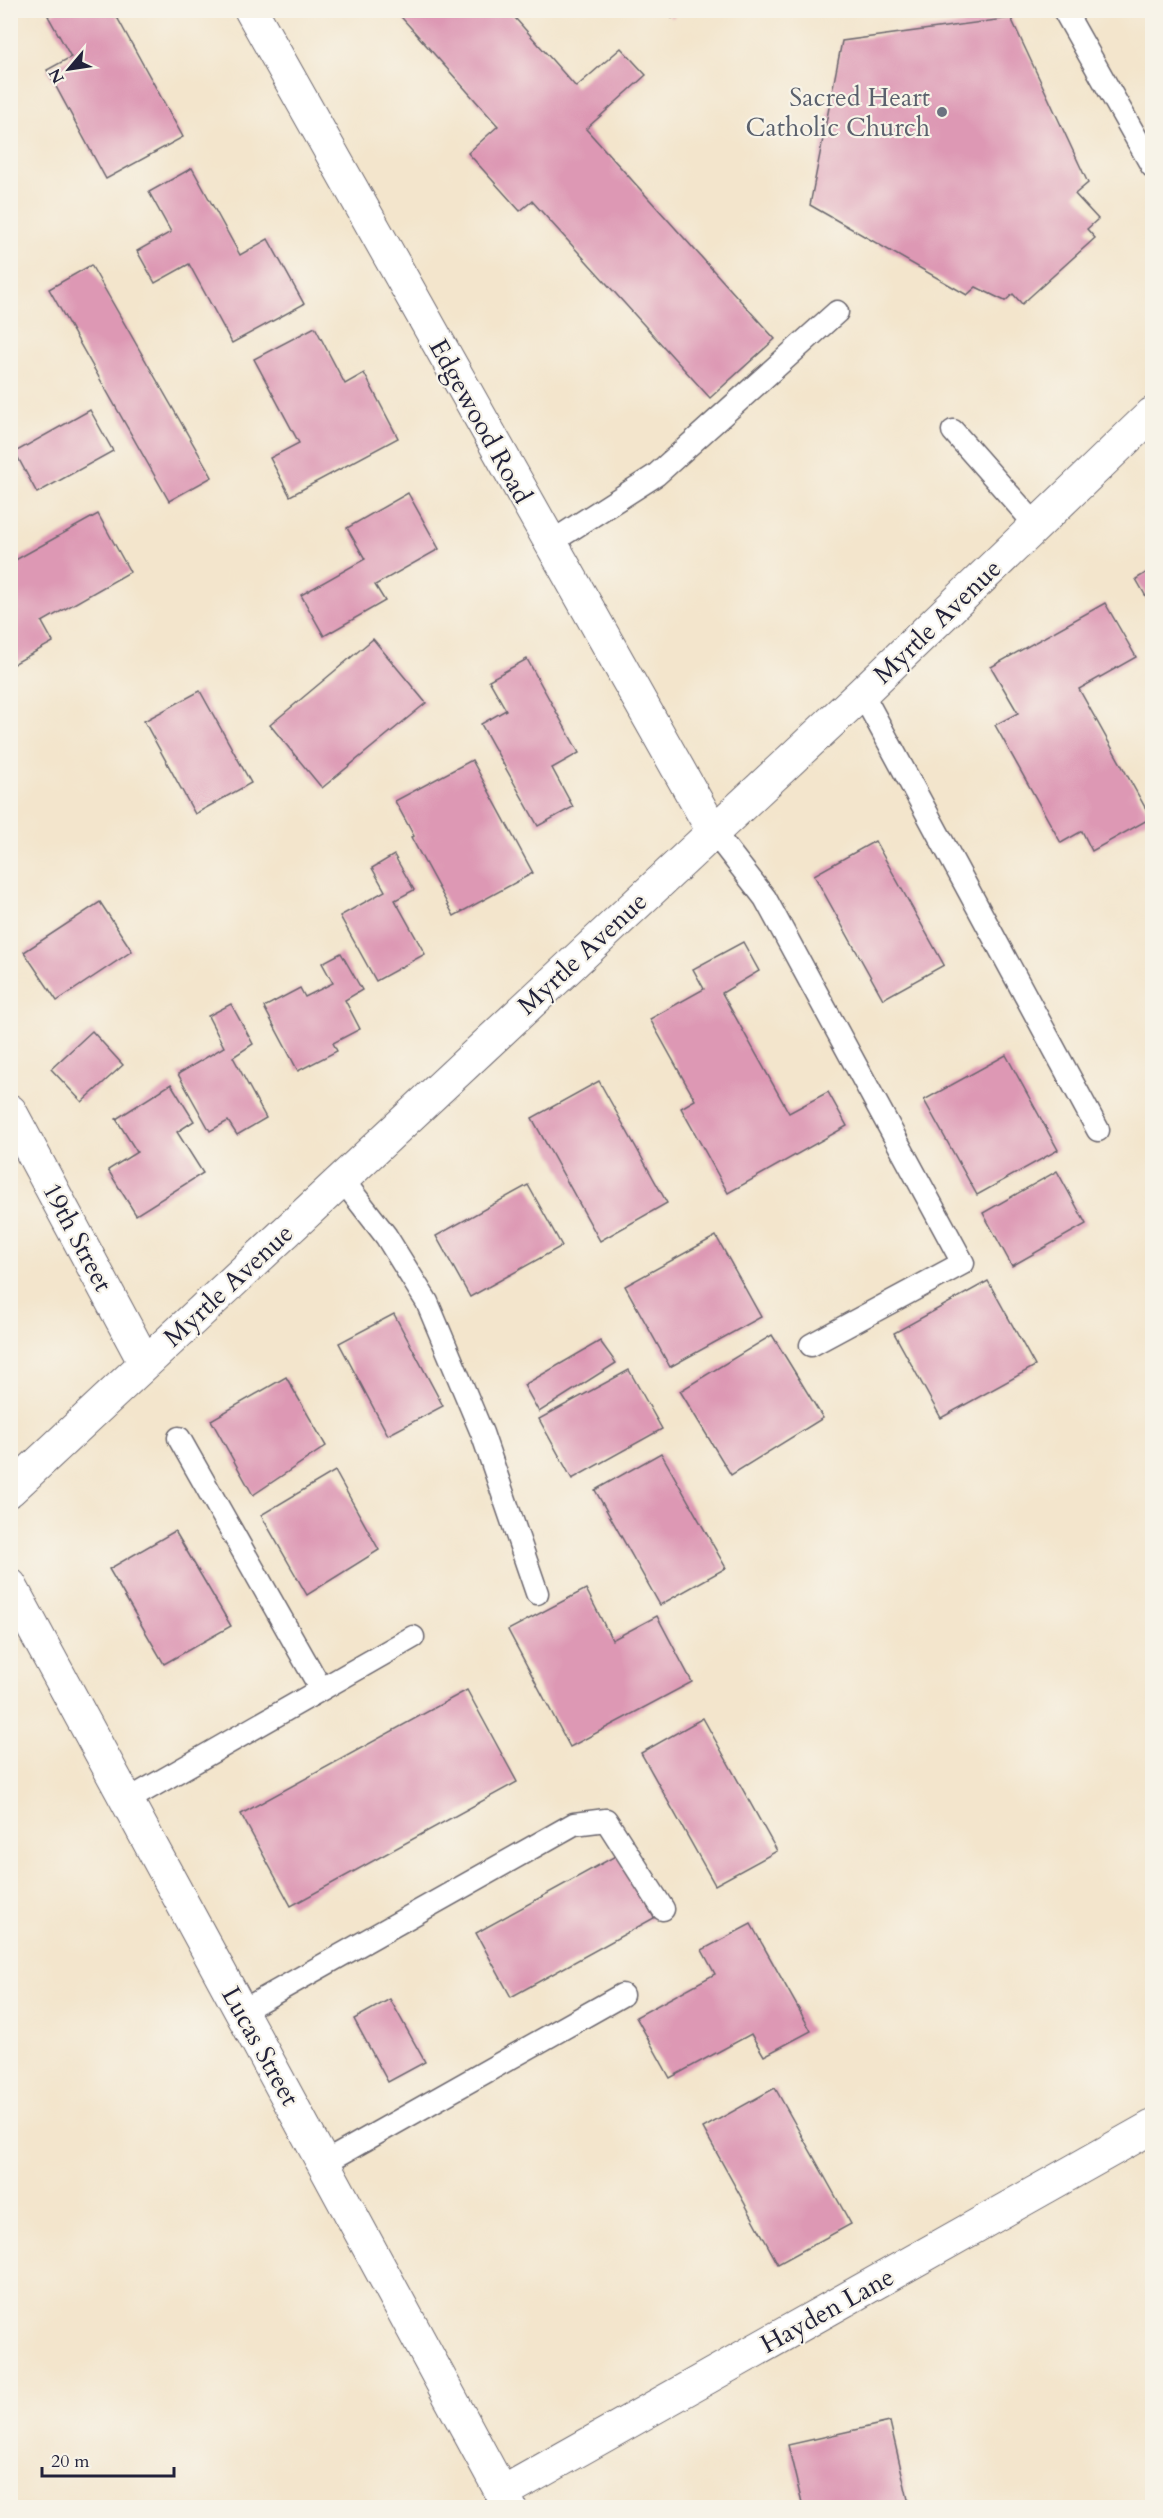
<svg xmlns="http://www.w3.org/2000/svg" width="1163" height="2518" viewBox="0 0 1163 2518" font-family="Cardo,serif">
  <style>
    .building { fill: #dd98b4 }
    .lines { fill: none; stroke-linecap: round; stroke-linejoin: round }
    .service-casing { stroke: #6b666e; stroke-width: 25 }
    .minor-casing { stroke: #6b666e; stroke-width: 35 }
    .tertiary-casing { stroke: #6b666e; stroke-width: 35 }
    .secondary-casing { stroke: #6b666e; stroke-width: 35 }
    .service { stroke: #fff; stroke-width: 22 }
    .minor { stroke: #fff; stroke-width: 33 }
    .tertiary { stroke: #fff; stroke-width: 33 }
    .secondary { stroke: #fff; stroke-width: 33 }
    .worship-dot { fill: #6b7280; stroke: #f7f3e8; stroke-width: 2 }
    .labels { text-anchor: middle; stroke-width: 4.5; stroke-linejoin: round; paint-order: stroke }
    .worship-label { font-size: 26px; fill: #5b616d; stroke: #f7f3e8; text-anchor: end }
    .street-label { font-size: 26px; fill: #22223b; stroke: #f7f3e8 }
  </style>
  <rect width="100%" height="100%" fill="#f7f3e8"/>
  <filter id="ink" filterUnits="userSpaceOnUse"><feTurbulence type="fractalNoise" baseFrequency=".0167" numOctaves="2"/><feDisplacementMap in="SourceGraphic" scale="12" xChannelSelector="R" yChannelSelector="G"/><feConvolveMatrix kernelMatrix="1 2 1 2 8 2 1 2 1" color-interpolation-filters="sRGB"/></filter>
  <filter id="wash" filterUnits="userSpaceOnUse"><feTurbulence type="fractalNoise" baseFrequency=".008" numOctaves="4" result="noise"/><feDisplacementMap in="SourceGraphic" scale="24" xChannelSelector="R" yChannelSelector="G"/><feGaussianBlur stdDeviation="1.35" result="paint"/><feColorMatrix in="noise" values="0 0 0 0 0 0 0 0 0 0 0 0 0 0 0 0 0 1.4 0 .05"/><feComposite in="paint" operator="in"/></filter>
  <g filter="url(#wash)">
    <rect width="100%" height="100%" fill="#f3e5cc"/>
    <g id="blocks">
      <g class="building">
        <polygon points="58,10 113,10 183,137 106,179 47,70 71,57 48,16"/>
        <polygon points="395,10 508,10 576,87 621,48 646,75 586,129 775,339 710,398 532,201 520,211 468,153 498,126"/>
        <polygon points="666,10 680,10 672,18"/>
        <polygon points="1011,18 1088,183 1075,194 1098,219 1087,229 1095,238 1022,304 1013,294 1005,301 976,287 967,295 810,205 842,41"/>
        <polygon points="192,168 240,255 268,239 304,304 232,343 189,264 155,283 137,251 171,232 149,192"/>
        <polygon points="91,265 212,477 169,501 49,289"/>
        <polygon points="315,327 345,384 364,373 398,438 290,496 270,458 299,443 254,359"/>
        <polygon points="90,410 113,451 37,493 15,452"/>
        <polygon points="408,493 439,549 375,585 385,601 324,636 301,595 365,559 347,528"/>
        <polygon points="98,514 130,572 42,622 53,642 10,666 10,563"/>
        <polygon points="1152,569 1152,607 1136,579"/>
        <polygon points="1105,603 1136,657 1079,689 1151,818 1092,851 1082,831 1061,843 995,725 1018,713 991,667"/>
        <polygon points="373,639 426,703 322,788 270,725"/>
        <polygon points="527,659 579,753 552,768 573,807 538,826 481,724 506,710 489,680"/>
        <polygon points="200,691 251,783 195,814 144,721"/>
        <polygon points="472,760 533,873 454,916 411,837 414,836 395,801"/>
        <polygon points="875,841 944,965 883,999 814,875"/>
        <polygon points="394,855 414,890 395,900 425,954 376,981 340,916 385,891 372,868"/>
        <polygon points="100,902 132,951 57,1001 24,952"/>
        <polygon points="743,942 759,971 722,993 789,1113 828,1092 847,1126 728,1193 681,1108 695,1100 650,1019 704,989 693,969"/>
        <polygon points="341,953 362,990 345,1000 360,1029 333,1043 337,1051 298,1071 264,1007 300,988 305,997 333,983 322,963"/>
        <polygon points="231,1004 253,1044 233,1057 266,1118 237,1135 228,1121 210,1131 178,1074 224,1047 208,1016"/>
        <polygon points="92,1031 123,1065 82,1102 51,1069"/>
        <polygon points="1006,1055 1058,1150 977,1195 924,1100"/>
        <polygon points="599,1081 667,1203 600,1241 532,1118"/>
        <polygon points="171,1084 194,1121 177,1132 203,1173 136,1215 108,1170 137,1152 116,1119"/>
        <polygon points="1057,1171 1086,1224 1012,1266 983,1213"/>
        <polygon points="528,1185 562,1246 470,1297 436,1236"/>
        <polygon points="716,1236 761,1317 670,1367 625,1286"/>
        <polygon points="988,1281 1035,1366 941,1418 894,1333"/>
        <polygon points="394,1314 443,1406 388,1435 339,1343"/>
        <polygon points="772,1335 823,1418 731,1475 680,1391"/>
        <polygon points="600,1341 616,1363 539,1412 524,1385"/>
        <polygon points="629,1370 662,1429 572,1479 539,1419"/>
        <polygon points="286,1377 326,1446 253,1495 211,1420"/>
        <polygon points="661,1453 726,1568 660,1605 595,1490"/>
        <polygon points="335,1471 379,1550 307,1595 261,1515"/>
        <polygon points="175,1531 231,1626 164,1664 109,1569"/>
        <polygon points="586,1589 612,1640 657,1616 692,1682 570,1747 508,1630"/>
        <polygon points="467,1690 517,1782 291,1906 241,1814"/>
        <polygon points="703,1718 777,1851 715,1885 641,1753"/>
        <polygon points="619,1854 654,1918 511,1997 476,1933"/>
        <polygon points="751,1924 811,2031 764,2056 751,2034 670,2078 636,2017 715,1974 702,1950"/>
        <polygon points="390,1999 425,2062 388,2082 354,2019"/>
        <polygon points="775,2088 851,2224 778,2264 703,2128"/>
        <polygon points="890,2422 910,2508 803,2508 788,2445"/>
      </g>
    </g>
  </g>
  <g filter="url(#ink)">
    <use href="#blocks" fill-opacity="0" stroke="#6b666e" stroke-width="1.5"/>
    <g class="lines">
      <g class="service-casing">
        <g id="service">
          <polyline points="1064,10 1152,166"/>
          <polyline points="953,431 1036,525"/>
          <polyline points="550,543 656,475 837,312"/>
          <polyline points="862,693 1098,1130"/>
          <polyline points="713,831 765,898 963,1263 811,1345"/>
          <polyline points="341,1178 386,1236 427,1302 482,1433 537,1593"/>
          <polyline points="179,1438 321,1689"/>
          <polyline points="128,1800 413,1637"/>
          <polyline points="242,2011 574,1824 606,1820 663,1909"/>
          <polyline points="324,2163 622,1995"/>
        </g>
      </g>
      <g class="minor-casing">
        <g id="minor">
          <polyline points="251,10 713,831"/>
          <polyline points="10,1111 145,1363"/>
          <polyline points="502,2493 1152,2127"/>
        </g>
      </g>
      <g class="tertiary-casing">
        <polyline id="tertiary" points="10,1585 510,2508"/>
      </g>
      <g class="secondary-casing">
        <polyline id="secondary" points="10,1490 862,693 1152,414"/>
      </g>
      <use href="#service" class="service"/>
      <use href="#minor" class="minor"/>
      <use href="#tertiary" class="tertiary"/>
      <use href="#secondary" class="secondary"/>
    </g>
  </g>
  <circle class="worship-dot" cx="942" cy="112" r="6"/>
  <g class="labels">
    <g class="worship-label">
      <text x="930" y="106">Sacred Heart<tspan x="930" dy="30">Catholic Church</tspan></text>
    </g>
    <g class="street-label">
      <text transform="translate(481 421) rotate(61)" y="9">Edgewood Road</text>
      <text transform="translate(937 621) rotate(-44)" y="9">Myrtle Avenue</text>
      <text transform="translate(582 953) rotate(-43)" y="9">Myrtle Avenue</text>
      <text transform="translate(78 1237) rotate(62)" y="9">19th Street</text>
      <text transform="translate(228 1285) rotate(-43)" y="9">Myrtle Avenue</text>
      <text transform="translate(261 2046) rotate(61)" y="9">Lucas Street</text>
      <text transform="translate(827 2310) rotate(-29)" y="9">Hayden Lane</text>
    </g>
  </g>
  <rect width="1163" height="2518" fill="none" stroke="#f7f3e8" stroke-width="36"/>
  <g transform="translate(69 69) rotate(241)" stroke="#f7f3e8" stroke-width="4.5" paint-order="stroke">
  <path d="M0-4.5L10 22L0 15L-10 22Z" fill="#22223b"/>
  <text y="-9" font-size="16" font-weight="bold" text-anchor="middle" fill="#22223b">N</text>
  </g>
  <path d="M42 2467v9h132v-9" fill="none" stroke="#22223b" stroke-width="3"/>
  <text x="51" y="2467" font-size="18" fill="#22223b" stroke="#f7f3e8" stroke-width="4.5" paint-order="stroke">20 m</text>
</svg>
